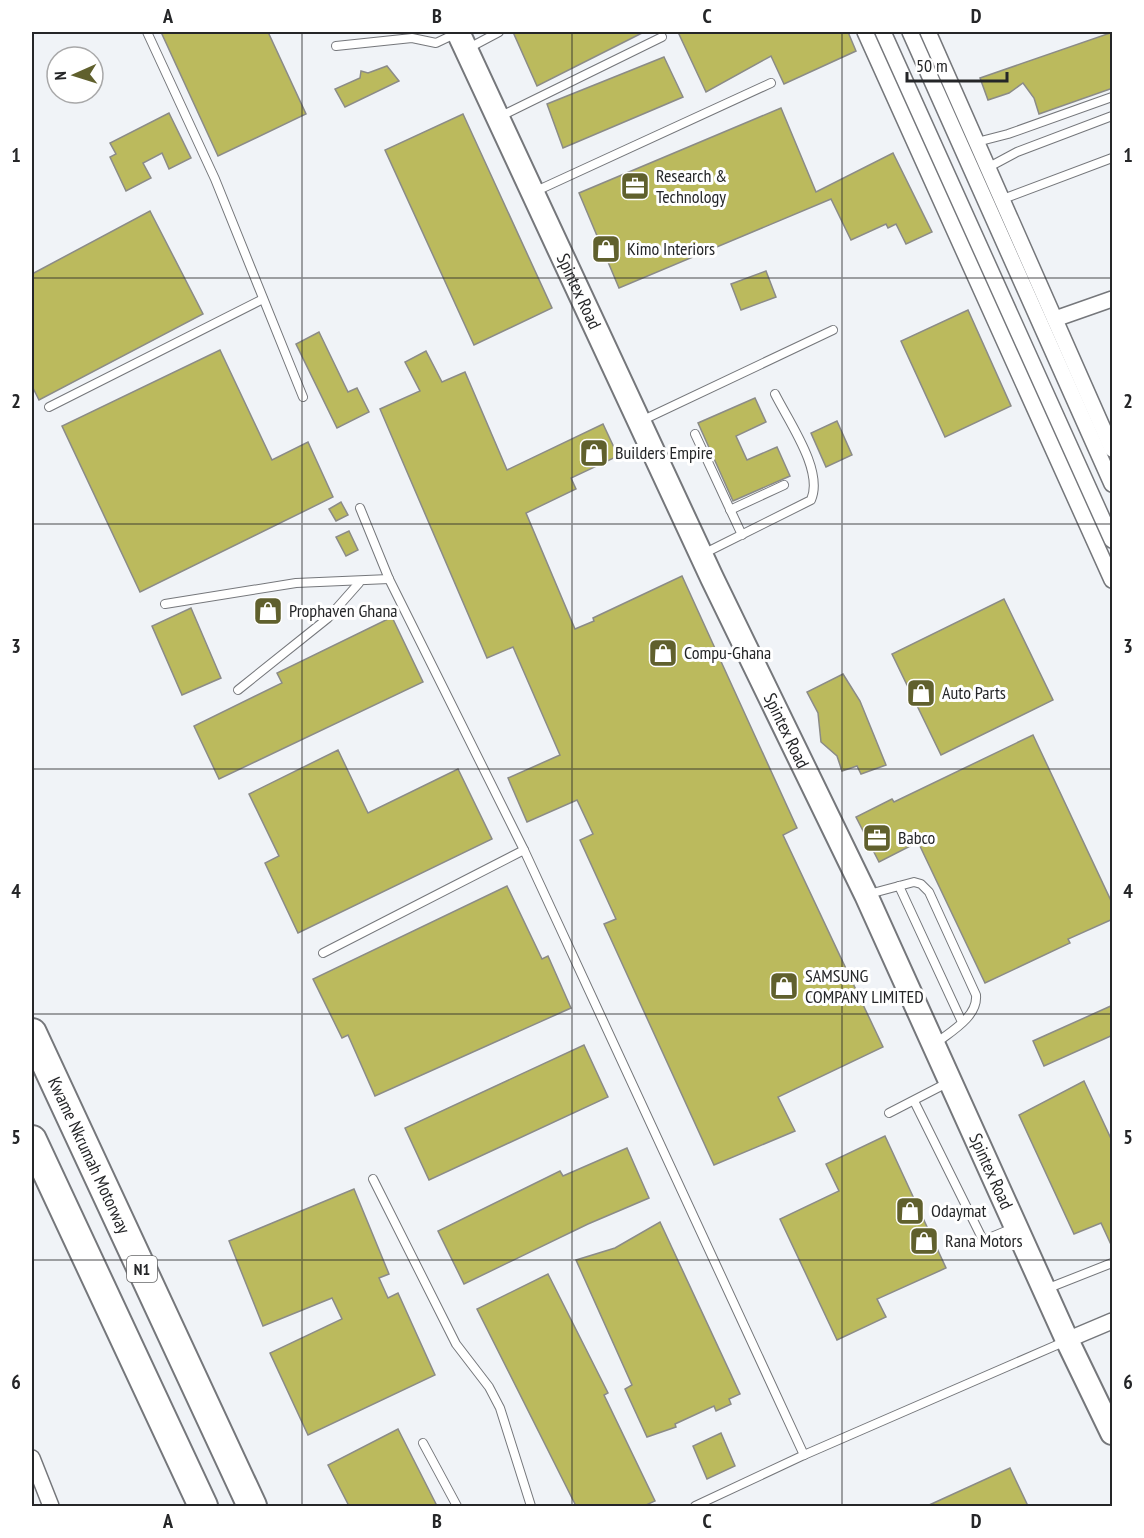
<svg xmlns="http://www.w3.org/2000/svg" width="1144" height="1538" viewBox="0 0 1144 1538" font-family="'PT Sans Narrow',sans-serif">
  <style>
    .building { fill: #bbba5d; stroke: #8b8b87; stroke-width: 1.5 }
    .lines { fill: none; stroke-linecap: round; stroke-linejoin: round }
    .lane-casing { stroke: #75777b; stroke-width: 10 }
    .street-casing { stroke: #75777b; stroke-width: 18 }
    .secondary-casing { stroke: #75777b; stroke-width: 26 }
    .highway-casing { stroke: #75777b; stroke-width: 32 }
    .lane { stroke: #fff; stroke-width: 8 }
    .street { stroke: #fff; stroke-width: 15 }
    .secondary { stroke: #fff; stroke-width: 22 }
    .highway { stroke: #fff; stroke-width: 28 }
    .grid { fill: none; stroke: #252628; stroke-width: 1.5; stroke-opacity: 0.55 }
    .labels { text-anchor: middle; stroke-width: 6; stroke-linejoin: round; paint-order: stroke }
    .shield { fill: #fff; stroke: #666768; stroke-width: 1.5 }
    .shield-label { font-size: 16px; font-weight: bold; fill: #252628 }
    .poi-label { font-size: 18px; fill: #252628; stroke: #fff; text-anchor: start }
    .street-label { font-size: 18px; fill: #252628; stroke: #fff }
    .neatline { fill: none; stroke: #252628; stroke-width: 2 }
    .grid-label { font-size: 20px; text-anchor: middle; font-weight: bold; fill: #252628 }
  </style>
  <rect width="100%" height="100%" fill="#f0f3f7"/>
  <g class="building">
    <polygon points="161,32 268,32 306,114 218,156"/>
    <polygon points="513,32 644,32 537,86"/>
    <polygon points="678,32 848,32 856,51 784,84 771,56 706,92"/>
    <polygon points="1113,32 1113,88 1039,114 1034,98 1023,83 1009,93 988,100 980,78"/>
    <polygon points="664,57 683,97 563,148 547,104"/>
    <polygon points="387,66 399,81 345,107 335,89 360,78 361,71 368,73"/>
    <polygon points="781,108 816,192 893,153 932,232 906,244 896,224 888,228 886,224 851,240 831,199 619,288 579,193"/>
    <polygon points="169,113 191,158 169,169 162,153 143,163 151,178 126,191 110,157 116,154 110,143"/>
    <polygon points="463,114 552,308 474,345 385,150"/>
    <polygon points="150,211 203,314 39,400 32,386 32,274"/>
    <polygon points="766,271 776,297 741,310 731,284"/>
    <polygon points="968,310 1011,406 945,437 901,341"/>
    <polygon points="319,332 348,392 357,388 369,412 337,428 296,344"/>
    <polygon points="220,350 272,460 308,442 333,497 140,592 62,426"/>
    <polygon points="426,351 442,382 465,372 507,470 603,424 618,456 571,478 576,489 526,513 575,629 594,621 593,618 682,576 797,828 783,835 883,1047 778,1097 795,1131 714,1165 604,924 616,919 580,840 593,834 577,800 527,822 508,778 560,755 513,647 487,658 380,409 420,391 405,362"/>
    <polygon points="755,398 766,422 736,436 747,460 777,447 790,476 733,501 698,423"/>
    <polygon points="837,421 852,455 826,467 811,433"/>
    <polygon points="341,502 348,515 336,521 329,509"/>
    <polygon points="349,531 358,550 346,556 336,537"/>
    <polygon points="1004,599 1053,700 941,755 892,654"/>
    <polygon points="191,608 221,678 182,695 152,626"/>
    <polygon points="392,617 423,682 219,779 194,726 282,683 277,673"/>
    <polygon points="843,674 860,701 886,765 861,774 857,766 842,771 837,756 821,742 818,713 807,692"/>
    <polygon points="1033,735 1113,905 1113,919 1068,939 1070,943 985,983 918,842 879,862 856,817 892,799 894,802"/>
    <polygon points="338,750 368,813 458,769 492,839 298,933 265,863 279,856 249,794"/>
    <polygon points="507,886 542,959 548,956 571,1008 375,1096 348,1035 342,1038 313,979"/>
    <polygon points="1113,1005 1113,1035 1044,1066 1033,1041"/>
    <polygon points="584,1045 608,1097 429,1180 405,1128"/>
    <polygon points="1084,1081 1113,1143 1113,1249 1101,1223 1074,1234 1019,1115"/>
    <polygon points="885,1136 946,1268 877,1299 886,1317 837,1340 780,1219 839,1191 826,1164"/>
    <polygon points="627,1148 649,1198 588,1224 464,1284 438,1231 560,1171 563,1176"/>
    <polygon points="354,1189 389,1274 379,1278 388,1298 398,1293 435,1375 308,1435 270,1353 342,1319 332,1298 263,1326 229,1241"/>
    <polygon points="660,1222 740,1394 729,1399 731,1404 716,1411 714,1406 675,1424 676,1427 647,1437 625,1389 632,1385 576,1260 615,1248"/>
    <polygon points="548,1274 608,1393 604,1395 655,1501 644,1506 576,1506 477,1309"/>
    <polygon points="398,1429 437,1506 349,1506 328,1465"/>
    <polygon points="721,1433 735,1466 707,1479 693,1446"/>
    <polygon points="1010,1468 1028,1506 927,1506"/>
  </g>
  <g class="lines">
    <g class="lane-casing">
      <g id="lane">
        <polyline points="147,32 215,179 303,397"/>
        <polyline points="336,46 412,38 436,43 457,33"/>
        <polyline points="467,49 499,32"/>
        <polyline points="499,117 662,37"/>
        <polyline points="977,142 1008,134 1112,97"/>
        <polyline points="989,167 1017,152 1112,116"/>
        <polyline points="534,192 771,83"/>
        <polyline points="1003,199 1112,158"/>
        <polyline points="49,407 263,299"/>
        <polyline points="641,421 833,330"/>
        <polyline points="695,434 742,535"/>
        <polyline points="360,508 389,579 524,850 804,1455"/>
        <polyline points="730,510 784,485"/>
        <path d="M703 554 811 500C824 471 789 422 775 394"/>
        <polyline points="165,604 296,583 389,579"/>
        <polyline points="238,690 328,618 359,583"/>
        <polyline points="899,886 962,1022"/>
        <path d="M869 894 914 882 921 884 929 892 976 995C978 1017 950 1032 935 1044"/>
        <polyline points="323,953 524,850"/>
        <polyline points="914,1101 981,1236 984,1240 1013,1228"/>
        <polyline points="889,1113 949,1082"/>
        <polyline points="373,1179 456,1344 489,1387 500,1408 531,1506"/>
        <polyline points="1046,1289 1112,1263"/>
        <polyline points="423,1443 457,1506"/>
        <polyline points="695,1506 804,1455 1066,1341"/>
      </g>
    </g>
    <g class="street-casing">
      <g id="street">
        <polyline points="865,32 1112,580"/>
        <polyline points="883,32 1112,540"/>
        <polyline points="910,32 1112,484"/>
        <polyline points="928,32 1112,449"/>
        <polyline points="1055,319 1112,299"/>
        <polyline points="1067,1340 1112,1321"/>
        <polyline points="32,1458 51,1506"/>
      </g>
    </g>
    <g class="secondary-casing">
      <g id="secondary">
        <path id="s1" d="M458 32 712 578 866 895 1067 1340 1112 1433"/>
      </g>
    </g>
    <g class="highway-casing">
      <g id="highway">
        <path id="s2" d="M32 1033 252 1506"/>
        <polyline points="32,1140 203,1506"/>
      </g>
    </g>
    <use href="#lane" class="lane"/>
    <use href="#street" class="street"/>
    <use href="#secondary" class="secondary"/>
    <use href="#highway" class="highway"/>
  </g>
  <path class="grid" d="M302 32V1506M572 32V1506M842 32V1506M32 278H1112M32 524H1112M32 769H1112M32 1014H1112M32 1260H1112"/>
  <defs>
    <g id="office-square" transform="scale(1.5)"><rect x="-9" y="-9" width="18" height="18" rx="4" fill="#60602d" stroke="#fff"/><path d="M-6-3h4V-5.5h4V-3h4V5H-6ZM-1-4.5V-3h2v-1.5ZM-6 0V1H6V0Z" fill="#fff"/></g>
    <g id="shop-square" transform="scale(1.5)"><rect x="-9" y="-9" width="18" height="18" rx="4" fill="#60602d" stroke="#fff"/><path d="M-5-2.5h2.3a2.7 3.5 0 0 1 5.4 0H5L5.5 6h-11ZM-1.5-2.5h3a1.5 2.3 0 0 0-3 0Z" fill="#fff"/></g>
  </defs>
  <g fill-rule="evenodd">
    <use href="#office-square" x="635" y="186"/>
    <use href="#shop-square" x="606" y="249"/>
    <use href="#shop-square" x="594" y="453"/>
    <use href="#shop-square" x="268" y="611"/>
    <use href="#shop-square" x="663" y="653"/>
    <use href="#shop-square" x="921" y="693"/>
    <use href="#office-square" x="877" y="838"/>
    <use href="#shop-square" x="784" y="986"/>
    <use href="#shop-square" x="910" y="1211"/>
    <use href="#shop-square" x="924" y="1241"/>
  </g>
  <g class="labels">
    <rect class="shield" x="127" y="1256" width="30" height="26" rx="4.5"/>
    <g class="shield-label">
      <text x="142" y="1275">N1</text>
    </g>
    <g class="poi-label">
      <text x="656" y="182">Research &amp;<tspan x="656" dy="21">Technology</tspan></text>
      <text x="627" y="255">Kimo Interiors</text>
      <text x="615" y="459">Builders Empire</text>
      <text x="289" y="617">Prophaven Ghana</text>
      <text x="684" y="659">Compu-Ghana</text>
      <text x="942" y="699">Auto Parts</text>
      <text x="898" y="844">Babco</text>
      <text x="805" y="982">SAMSUNG<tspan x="805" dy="21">COMPANY LIMITED</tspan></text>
      <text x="931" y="1217">Odaymat</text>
      <text x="945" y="1247">Rana Motors</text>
    </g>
    <g class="street-label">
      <text dy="6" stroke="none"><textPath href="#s1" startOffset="286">Spintex Road</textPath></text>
      <text dy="6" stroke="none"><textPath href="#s1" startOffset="772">Spintex Road</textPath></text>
      <text dy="6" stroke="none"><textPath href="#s2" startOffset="135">Kwame Nkrumah Motorway</textPath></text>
      <text dy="6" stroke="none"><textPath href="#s1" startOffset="1258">Spintex Road</textPath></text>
    </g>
  </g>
  <rect width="1144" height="1538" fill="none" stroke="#ffffff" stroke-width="66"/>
  <g transform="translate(75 75) rotate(267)"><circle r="28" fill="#ffffff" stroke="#a8a8a9" stroke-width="1.5"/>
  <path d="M0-4.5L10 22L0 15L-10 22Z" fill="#60602d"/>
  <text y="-9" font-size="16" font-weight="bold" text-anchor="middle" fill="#252628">N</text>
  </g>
  <path d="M907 72v9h100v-9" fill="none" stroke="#252628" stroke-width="3"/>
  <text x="916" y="72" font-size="18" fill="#252628" stroke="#ffffff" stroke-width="4.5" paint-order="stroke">50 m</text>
  <rect x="33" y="33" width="1078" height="1472" class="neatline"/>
  <g class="grid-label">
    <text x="168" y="23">A</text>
    <text x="437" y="23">B</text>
    <text x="707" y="23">C</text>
    <text x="976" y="23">D</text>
    <text x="16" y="162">1</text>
    <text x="1128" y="162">1</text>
    <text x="16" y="408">2</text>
    <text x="1128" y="408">2</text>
    <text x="16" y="653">3</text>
    <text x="1128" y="653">3</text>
    <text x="16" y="898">4</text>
    <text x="1128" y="898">4</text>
    <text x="16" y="1144">5</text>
    <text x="1128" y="1144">5</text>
    <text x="16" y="1389">6</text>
    <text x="1128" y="1389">6</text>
    <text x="168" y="1528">A</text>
    <text x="437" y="1528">B</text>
    <text x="707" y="1528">C</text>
    <text x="976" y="1528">D</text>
  </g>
</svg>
